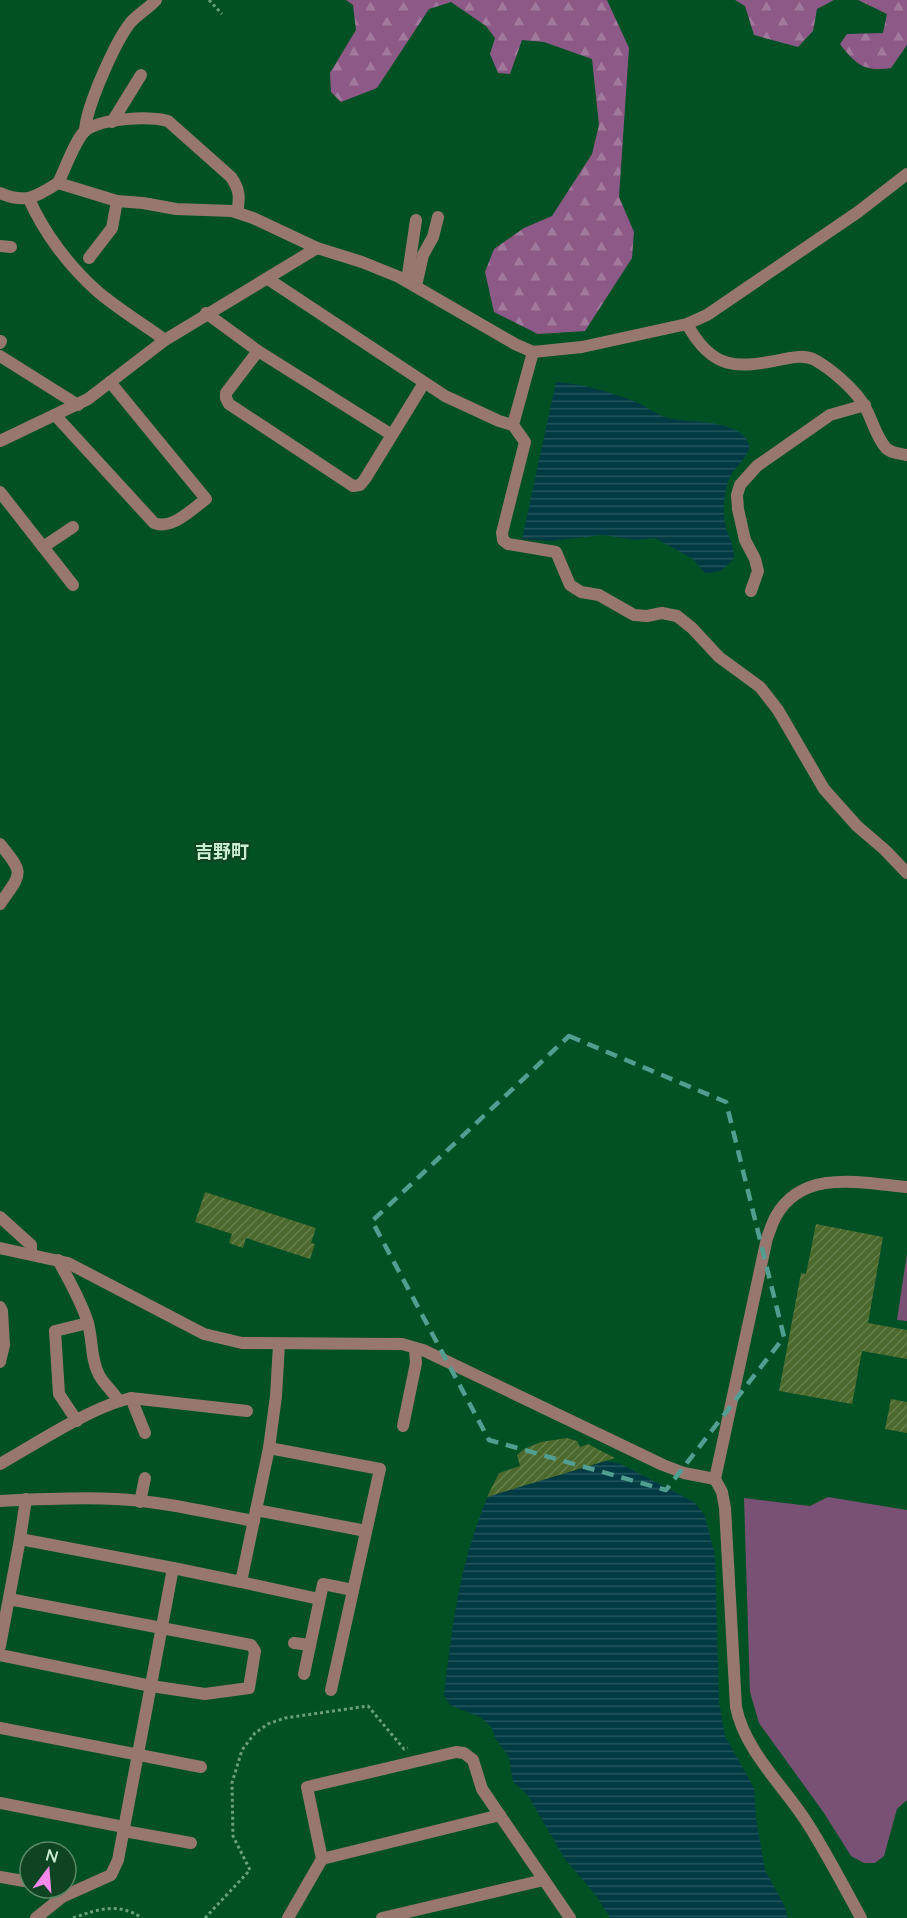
<svg xmlns="http://www.w3.org/2000/svg" width="907" height="1918" viewBox="0 0 907 1918" font-family="Lato,'Noto Sans JP',sans-serif">
  <style>
    .grass { fill: #795175 }
    .forest { fill: url(#forest-firs) }
    .water { fill: url(#water-rules) }
    .building { fill: url(#building-hatch) }
    .lines { fill: none; stroke-linecap: round; stroke-linejoin: round }
    .path { stroke: #69a17d; stroke-width: 3; stroke-dasharray: 3 3; stroke-linecap: butt }
    .street { stroke: #977770; stroke-width: 12 }
    .marked { fill: none; stroke: #509f90; stroke-width: 4.5; stroke-dasharray: 12 8; stroke-linejoin: round }
    .labels { text-anchor: middle; stroke-width: 4.5; stroke-linejoin: round; paint-order: stroke }
    .quarter-label { font-size: 18px; font-weight: bold; fill: #caecd0; stroke: #0e4421 }
  </style>
  <defs>
    <pattern id="forest-firs" width="22" height="20" patternUnits="userSpaceOnUse" patternTransform="scale(1.5)"><rect width="22" height="20" fill="#8d5987"/><path d="M5 1l3.5 6h-7zM16 11l3.5 6h-7z" fill="#a1799c"/></pattern>
    <pattern id="water-rules" width="6" height="5" patternUnits="userSpaceOnUse" patternTransform="scale(1.5)"><rect width="6" height="5" fill="#003a43"/><path d="M0 2.5h6" fill="none" stroke="#24575d"/></pattern>
    <pattern id="building-hatch" width="6" height="6" patternUnits="userSpaceOnUse" patternTransform="scale(1.5)"><rect width="6" height="6" fill="#4c692d"/><path d="M-1 1l2-2M0 6l6-6M5 7l2-2" fill="none" stroke="#647f4a"/></pattern>
  </defs>
  <rect width="100%" height="100%" fill="#015124"/>
  <g class="grass">
    <polygon points="907,1253 907,1321 897,1320"/>
    <polygon points="828,1497 907,1510 907,1800 897,1809 884,1856 875,1863 864,1863 851,1856 824,1813 759,1723 750,1692 744,1498 810,1506"/>
  </g>
  <g class="forest">
    <polygon points="346,0 607,0 629,48 619,197 634,232 632,258 585,331 538,334 494,312 485,272 494,249 524,228 552,216 592,154 599,125 592,59 544,42 522,40 510,74 498,73 490,54 495,38 486,26 451,2 429,9 377,88 341,102 331,92 330,73 356,30 353,5"/>
    <polygon points="735,0 834,0 817,9 813,31 798,47 754,35 745,6"/>
    <path d="M858 0H907V45L891 68C865 72 856 65 840 44L847 34 883 33 887 14Z"/>
  </g>
  <g class="water">
    <path d="M556 382C584 384 609 392 636 402 646 406 654 413 664 417 684 424 739 417 749 444 752 455 731 469 728 482 724 497 722 512 726 527 729 538 734 546 734 558 726 569 719 573 705 573L693 559 655 538 635 540 603 535 549 541 522 539Z"/>
    <path d="M606 1461 621 1464 694 1502 704 1514 715 1555 719 1702 725 1736 754 1788 756 1819 765 1870 784 1905 788 1918H610L595 1894 565 1859 527 1794 513 1782 509 1757 495 1738 492 1728 480 1717 450 1705 444 1696C452 1626 460 1561 488 1496Z"/>
  </g>
  <g class="building">
    <polygon points="205,1192 316,1228 311,1243 315,1244 310,1259 246,1238 243,1248 229,1243 232,1234 195,1222"/>
    <polygon points="816,1224 883,1237 868,1323 907,1330 907,1359 862,1351 852,1404 779,1391 801,1273 806,1274"/>
    <polygon points="891,1399 907,1402 907,1433 885,1429"/>
    <polygon points="567,1438 577,1441 580,1447 588,1444 615,1458 487,1497 499,1473 520,1466 517,1455 524,1449 541,1442"/>
  </g>
  <g class="lines">
    <g class="path">
      <polyline points="209,0 222,14"/>
      <path d="M73 1918C99 1909 118 1902 142 1918"/>
      <polyline points="205,1918 250,1870 233,1836 232,1783 242,1750 255,1733 268,1724 285,1718 368,1706 404,1749 408,1748"/>
    </g>
    <g class="street">
      <polyline points="112,122 141,75"/>
      <path d="M85 131C86 107 116 40 131 22 138 14 149 8 156 0"/>
      <path d="M58 183C65 170 75 139 86 130 104 118 148 116 168 121L231 177C240 190 240 198 237 212"/>
      <path d="M0 193C26 204 36 197 58 183L117 201 143 203 176 209 232 211 253 218 317 248 362 262 399 277 515 344 533 352 582 347 687 324 707 315 858 212 907 174"/>
      <path d="M29 199C44 233 69 266 97 291 118 309 143 324 165 340"/>
      <polyline points="0,246 11,247"/>
      <polyline points="89,258 112,228 117,201"/>
      <polyline points="268,279 445,396 499,421 513,425"/>
      <polyline points="407,281 416,220"/>
      <polyline points="416,286 423,255 433,237 438,217"/>
      <polyline points="206,313 258,351 392,435"/>
      <path d="M687 324C712 370 736 369 784 359 794 357 805 355 815 360 831 369 856 390 865 407 872 419 876 437 886 448 891 453 900 454 907 455"/>
      <polyline points="0,343 1,341"/>
      <polyline points="258,351 226,393 226,398 229,404 353,486 360,485 365,479 424,383"/>
      <polyline points="533,352 513,425 525,442 502,533 503,540 508,544 556,552 570,585 581,592 599,595 634,615 647,616 662,613 677,616 692,628 719,657 760,687 778,710 824,789 857,826 885,850 907,873"/>
      <polyline points="0,356 78,405"/>
      <path d="M55 415 154 523C172 530 191 510 206 499L110 382"/>
      <polyline points="0,441 88,399 165,340 317,248"/>
      <polyline points="0,492 73,585"/>
      <polyline points="43,547 73,527"/>
      <polyline points="751,591 758,571 755,559 745,540 738,509 737,495 740,485 757,466 830,415 865,405"/>
      <path d="M0 844C25 875 22 872 0 904"/>
      <polyline points="0,1217 31,1245 31,1254"/>
      <polyline points="0,1248 68,1263 204,1334 242,1343 402,1344 423,1350 663,1465 684,1473 715,1479"/>
      <path d="M58 1260C69 1280 80 1299 87 1320 93 1337 90 1358 99 1375 104 1384 113 1392 119 1401"/>
      <polyline points="0,1307 2,1311 4,1345 0,1362"/>
      <polyline points="131,1398 145,1433"/>
      <polyline points="77,1421 59,1394 55,1331 88,1323"/>
      <polyline points="403,1426 416,1363 415,1348"/>
      <polyline points="269,1448 380,1469 331,1690"/>
      <path d="M0 1464C37 1443 91 1407 131 1398L247 1411"/>
      <path d="M0 1501C39 1499 78 1497 116 1499 162 1501 209 1513 254 1521"/>
      <polyline points="140,1502 145,1478"/>
      <polyline points="256,1510 366,1531"/>
      <polyline points="20,1539 173,1568"/>
      <polyline points="241,1582 319,1599"/>
      <polyline points="294,1643 310,1645"/>
      <polyline points="0,1646 20,1539 26,1499"/>
      <polyline points="0,1655 151,1686 205,1694 249,1688 255,1651 251,1645 9,1599"/>
      <polyline points="304,1674 323,1584 353,1590"/>
      <polyline points="0,1728 201,1767"/>
      <polyline points="0,1803 124,1827"/>
      <polyline points="124,1831 191,1843"/>
      <polyline points="322,1859 500,1815"/>
      <polyline points="0,1877 30,1882"/>
      <polyline points="51,1888 62,1897"/>
      <polyline points="36,1918 62,1897 111,1875 118,1860 173,1568 241,1582 269,1448 276,1396 279,1344"/>
      <polyline points="288,1918 322,1859 307,1787 456,1752 464,1753 473,1760 482,1789 570,1918"/>
      <polyline points="382,1918 544,1880"/>
      <path d="M861 1918C843 1885 826 1852 806 1821 782 1784 745 1751 736 1707L725 1508 722 1492 715 1479 767 1238C770 1231 772 1223 776 1216 803 1168 862 1183 907 1187"/>
    </g>
  </g>
  <path class="marked" d="M569 1036 726 1102 784 1337 666 1490 489 1440 372 1221Z"/>
  <g class="labels">
    <g class="quarter-label">
      <text x="222" y="858">吉野町</text>
    </g>
  </g>
  <g transform="translate(48 1870) rotate(16)"><circle r="28" fill="#0e4421" stroke="#598767" stroke-width="1.5"/>
  <path d="M0-4.5L10 22L0 15L-10 22Z" fill="#f788ec"/>
  <text y="-9" font-size="16" font-weight="bold" text-anchor="middle" fill="#caecd0">N</text>
  </g>
</svg>
